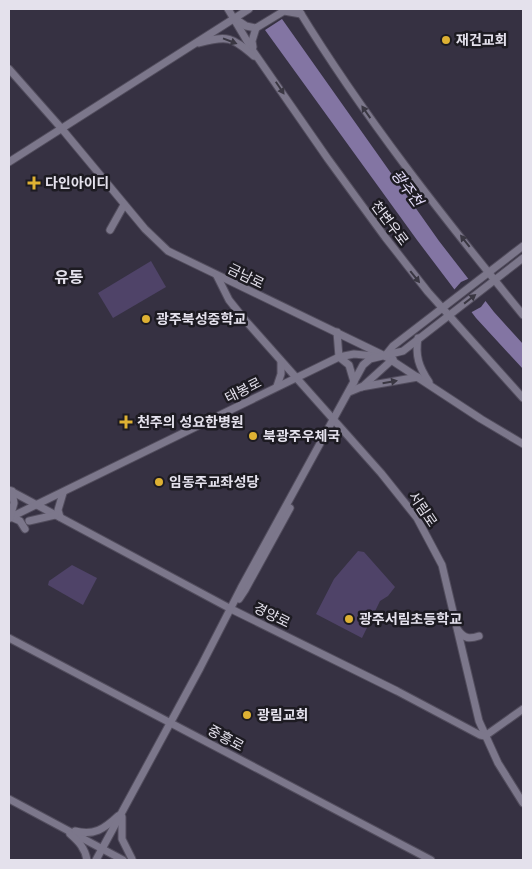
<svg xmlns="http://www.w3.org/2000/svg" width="532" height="869" viewBox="0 0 532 869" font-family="'Noto Serif','Noto Sans KR',serif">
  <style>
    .green { fill: #4f4368 }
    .water { fill: #8375a3 }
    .pier { fill: #363142 }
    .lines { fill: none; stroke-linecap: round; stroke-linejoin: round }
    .tertiary-casing { stroke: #524d5d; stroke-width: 9 }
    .tertiary { stroke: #7c778b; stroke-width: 7 }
    .oneway { fill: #3a3742 }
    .poi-dot { fill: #deb133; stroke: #1d1b22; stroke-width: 2 }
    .labels { text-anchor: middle; stroke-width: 5; stroke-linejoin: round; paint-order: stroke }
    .poi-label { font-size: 14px; font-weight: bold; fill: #e4e1ec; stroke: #1d1b22; text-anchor: start }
    .street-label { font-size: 14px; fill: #e4e1ec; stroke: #1d1b22 }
    .water-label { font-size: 15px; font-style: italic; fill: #e5ddfa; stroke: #1d1b22 }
    .quarter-label { font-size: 16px; font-weight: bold; fill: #e4e1ec; stroke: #1d1b22 }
  </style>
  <rect width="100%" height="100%" fill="#363142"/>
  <g class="green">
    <polygon points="151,261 166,287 113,318 98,293"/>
    <polygon points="358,551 364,552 395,587 388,596 380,601 362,638 316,614 334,579"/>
    <polygon points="72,565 97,578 83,605 48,585 49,581"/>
  </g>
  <polygon class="water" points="282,19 439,241 494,312 523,344 523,369 476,318 417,240 265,30"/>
  <polygon class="pier" points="470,278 487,299 481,307 470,313 453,291 461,282"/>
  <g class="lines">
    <g class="tertiary-casing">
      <g id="tertiary">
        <polyline points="228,9 253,51 328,159 385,237 428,292 523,398"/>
        <path d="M298 9C364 117 443 217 523 315"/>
        <polyline points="237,20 246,26 256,28 284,11 301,14"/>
        <path d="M199 43C228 35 232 37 254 56"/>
        <polyline points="253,47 252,41 256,28"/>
        <polyline points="9,69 62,129 145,229 168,251 385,356 481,419 523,444"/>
        <polyline points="9,162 249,9"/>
        <polyline points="110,230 124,205"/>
        <polyline points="217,276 229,300 245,320 381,473 417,518 442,565 479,721 498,763 523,803"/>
        <polyline points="337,332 339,357 349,365 354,382"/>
        <path d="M418 338C415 356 419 367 429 382"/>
        <polyline points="385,356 393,346 523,246"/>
        <polyline points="277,386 281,374 281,361"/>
        <polyline points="362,387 393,359"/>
        <polyline points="349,392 361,387 418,377"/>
        <polyline points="9,490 231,609 397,691 480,735 485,736 523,709"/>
        <polyline points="11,517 20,521 25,529"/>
        <polyline points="60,517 58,510 63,493"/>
        <polyline points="9,518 339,357 354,354 374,356"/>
        <polyline points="10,518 14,503 12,491"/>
        <polyline points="29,521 55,515"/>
        <polyline points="239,599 245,590 290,508"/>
        <path d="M458 630C464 639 470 639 479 636"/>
        <polyline points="9,638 431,860"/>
        <polyline points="9,799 123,860"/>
        <polyline points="122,817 122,839 132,859"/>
        <path d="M75 831C94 836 104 829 118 816"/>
        <path d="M70 834C79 842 85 848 87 860"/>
        <polyline points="96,860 200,668 241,588 363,365 370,359 403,351 523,258"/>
      </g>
    </g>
    <use href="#tertiary" class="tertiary"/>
  </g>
  <defs><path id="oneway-solid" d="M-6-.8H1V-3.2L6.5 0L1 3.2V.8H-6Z" transform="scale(1.25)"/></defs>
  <g class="oneway">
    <use href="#oneway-solid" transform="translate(230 41) rotate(21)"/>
    <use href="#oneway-solid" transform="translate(280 88) rotate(56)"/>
    <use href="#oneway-solid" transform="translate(366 112) rotate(-125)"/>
    <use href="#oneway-solid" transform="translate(465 241) rotate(-128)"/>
    <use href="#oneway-solid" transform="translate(415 277) rotate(51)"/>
    <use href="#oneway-solid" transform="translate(470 299) rotate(-38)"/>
    <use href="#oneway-solid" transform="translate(390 382) rotate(-10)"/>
  </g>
  <g class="poi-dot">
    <circle cx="446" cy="40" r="5"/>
    <path d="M31.5 175.5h5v5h5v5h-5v5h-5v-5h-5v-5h5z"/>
    <circle cx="146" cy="319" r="5"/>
    <path d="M123.5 414.5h5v5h5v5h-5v5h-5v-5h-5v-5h5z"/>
    <circle cx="253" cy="436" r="5"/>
    <circle cx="159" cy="482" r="5"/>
    <circle cx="349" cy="619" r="5"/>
    <circle cx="247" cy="715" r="5"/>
  </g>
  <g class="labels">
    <g class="poi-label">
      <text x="456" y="45">재건교회</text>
      <text x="45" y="188">다인아이디</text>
      <text x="156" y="324">광주북성중학교</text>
      <text x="137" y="427">천주의 성요한병원</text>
      <text x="263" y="441">북광주우체국</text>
      <text x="169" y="487">임동주교좌성당</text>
      <text x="359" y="624">광주서림초등학교</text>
      <text x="257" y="720">광림교회</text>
    </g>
    <g class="street-label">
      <text transform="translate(390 223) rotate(53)" y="5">천변우로</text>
      <text transform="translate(246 276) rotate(26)" y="5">금남로</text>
      <text transform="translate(243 390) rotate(-27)" y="5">태봉로</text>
      <text transform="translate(423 509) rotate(56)" y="5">서림로</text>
      <text transform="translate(272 615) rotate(26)" y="5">경양로</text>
      <text transform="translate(226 738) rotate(28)" y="5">중흥로</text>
    </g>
    <g class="water-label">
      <text transform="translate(407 188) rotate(53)" y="5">광주천</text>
    </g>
    <g class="quarter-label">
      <text x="69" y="283">유동</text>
    </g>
  </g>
  <rect width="532" height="869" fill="none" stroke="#e4e1ec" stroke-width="20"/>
</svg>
